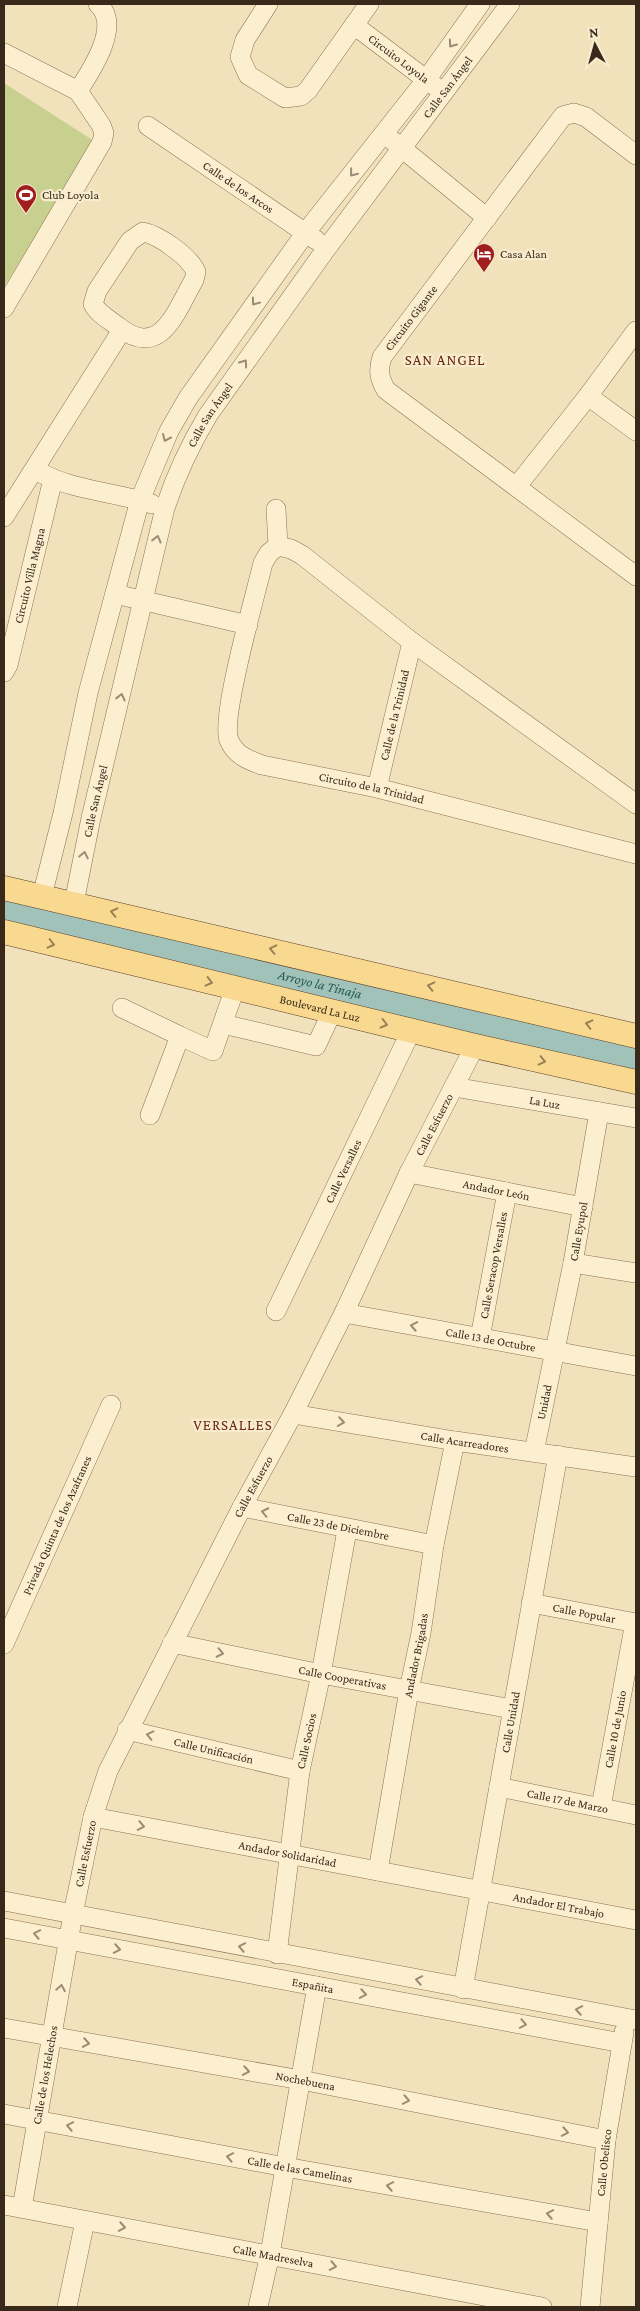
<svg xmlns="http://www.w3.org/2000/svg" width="640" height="2311" viewBox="0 0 640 2311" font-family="'Crimson Pro',serif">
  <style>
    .green { fill: #c8d090 }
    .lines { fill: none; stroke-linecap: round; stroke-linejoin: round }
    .river { stroke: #a1c2b8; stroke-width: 31 }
    .minor-casing { stroke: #8b7154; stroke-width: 20 }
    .major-casing { stroke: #583f29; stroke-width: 25 }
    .minor { stroke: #fcefd0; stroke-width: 19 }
    .major { stroke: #f9d990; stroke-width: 24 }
    .oneway { stroke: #9a8c75 }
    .oneway2 { stroke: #988155 }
    .labels { text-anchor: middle; stroke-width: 4.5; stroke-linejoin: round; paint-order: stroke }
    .street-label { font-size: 12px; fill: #38291a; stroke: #f8eccd }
    .poi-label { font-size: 12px; fill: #38291a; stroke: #f8eccd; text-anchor: start }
    .water-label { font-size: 14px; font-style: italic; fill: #285a57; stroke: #f8eccd }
    .quarter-label { font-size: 15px; letter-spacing: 1px; fill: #692816; stroke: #f8eccd }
  </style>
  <rect width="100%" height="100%" fill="#f2e2bc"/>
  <polygon class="green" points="4,83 94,141 4,287"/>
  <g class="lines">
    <path class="river" id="s1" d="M4 908 636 1060"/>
    <g class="minor-casing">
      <g id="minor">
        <polyline points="268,4 245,40 240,57 248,75 285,98 301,96 308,90 369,4"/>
        <path id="s2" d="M354 25 436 87"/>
        <polyline points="4,53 78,91 101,125 104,133 102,142 4,308"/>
        <path d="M78 91C91 71 122 25 98 4"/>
        <path id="s3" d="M148 126 316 240"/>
        <polyline points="393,141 487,218"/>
        <path d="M636 155 586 117 574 113 563 116 382 357C378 370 379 378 386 390L636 576"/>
        <path d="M143 232C159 235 190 257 196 272L194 280C176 311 161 360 119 327 110 320 98 314 93 304L97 291 130 241Z"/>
        <polyline points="588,396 636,431"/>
        <path d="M41 473C75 491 116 492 152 504"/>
        <polyline points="517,486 588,396 636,331"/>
        <polyline points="276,509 278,546"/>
        <polyline points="4,517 122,330"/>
        <path id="s4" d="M278 546 269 553 263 563C256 593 220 718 229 740 235 755 248 760 262 765L377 788 636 854"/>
        <polyline points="278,546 291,549 302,555 412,642 636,804"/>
        <polyline points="115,594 248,625"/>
        <path id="s5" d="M4 672 8 665 53 479"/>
        <path id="s6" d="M377 788 412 642"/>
        <polyline points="42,896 63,813 88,693 140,500 169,431 188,398 306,232 426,80 480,4"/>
        <path id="s7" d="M74 903 91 818 165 508C176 475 190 445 208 415L326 249 510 4"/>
        <polyline points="122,1008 180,1036 150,1115"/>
        <polyline points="223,1024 316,1046 332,1012"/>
        <polyline points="180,1036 213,1051 235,988"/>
        <path id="s8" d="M454 1087 636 1118"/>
        <path id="s9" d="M409 1173 583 1207"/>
        <polyline points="573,1263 636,1273"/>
        <path id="s10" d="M276 1311 411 1031"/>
        <path id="s11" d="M344 1313 636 1366"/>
        <path id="s12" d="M480 1338 507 1192"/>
        <path id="s13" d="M293 1414 455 1441 636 1467"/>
        <path id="s14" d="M534 1452 573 1263 599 1112"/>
        <path id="s15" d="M242 1507 434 1545"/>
        <path id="s16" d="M531 1603 636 1623"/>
        <path id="s17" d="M172 1643 321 1674 512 1709"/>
        <path id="s18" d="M4 1644 111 1405"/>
        <path id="s19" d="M127 1730 300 1771"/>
        <path id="s20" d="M499 1787 636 1815"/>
        <path id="s21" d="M601 1807 635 1622"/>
        <path id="s22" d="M93 1817 636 1920"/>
        <path id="s23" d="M378 1871 409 1690 421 1633 434 1545 455 1441"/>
        <polyline points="4,1901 636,2020"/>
        <path id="s24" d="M4 1928 622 2043"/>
        <path id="s25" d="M277 1954 300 1771 321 1674 347 1530"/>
        <path id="s26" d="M463 1989 558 1455"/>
        <path id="s27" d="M4 2028 301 2080 606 2140"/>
        <path id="s28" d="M4 2114 285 2167 598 2222"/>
        <path id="s29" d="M4 2205 542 2307"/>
        <path id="s30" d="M22 2208 73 1914 93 1817 108 1771 242 1507 293 1414 344 1313 409 1173 475 1046"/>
        <polyline points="67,2307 85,2221"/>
        <polyline points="258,2307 270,2254 317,1986"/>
        <path id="s31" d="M590 2307 606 2140 624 2032"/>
      </g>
    </g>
    <g class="major-casing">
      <g id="major">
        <polyline points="4,888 636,1036"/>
        <path id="s32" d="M4 932 475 1046 636 1082"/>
      </g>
    </g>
    <use href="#minor" class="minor"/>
    <use href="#major" class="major"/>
  </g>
  <defs><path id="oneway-chevron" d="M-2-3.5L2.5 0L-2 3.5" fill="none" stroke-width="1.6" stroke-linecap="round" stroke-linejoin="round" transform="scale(1.25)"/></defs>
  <g class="oneway">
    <use href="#oneway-chevron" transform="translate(452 44) rotate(125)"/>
    <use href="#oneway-chevron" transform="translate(353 173) rotate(129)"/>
    <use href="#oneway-chevron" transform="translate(255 302) rotate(126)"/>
    <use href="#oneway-chevron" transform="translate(244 363) rotate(-54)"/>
    <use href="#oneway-chevron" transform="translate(166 438) rotate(114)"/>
    <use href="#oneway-chevron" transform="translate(157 539) rotate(-76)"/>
    <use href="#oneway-chevron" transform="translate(121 697) rotate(-76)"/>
    <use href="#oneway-chevron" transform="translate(84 855) rotate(-78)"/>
    <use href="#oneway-chevron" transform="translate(414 1326) rotate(-170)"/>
    <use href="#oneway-chevron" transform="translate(341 1422) rotate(9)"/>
    <use href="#oneway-chevron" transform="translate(265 1512) rotate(-168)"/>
    <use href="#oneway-chevron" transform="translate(220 1653) rotate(12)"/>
    <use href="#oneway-chevron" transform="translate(150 1735) rotate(-167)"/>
    <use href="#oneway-chevron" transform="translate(141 1826) rotate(11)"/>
    <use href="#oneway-chevron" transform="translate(37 1934) rotate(-169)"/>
    <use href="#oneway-chevron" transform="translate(242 1947) rotate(-169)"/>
    <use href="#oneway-chevron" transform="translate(117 1949) rotate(10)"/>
    <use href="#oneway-chevron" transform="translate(419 1980) rotate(-169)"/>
    <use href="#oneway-chevron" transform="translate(61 1988) rotate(-80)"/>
    <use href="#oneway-chevron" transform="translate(363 1994) rotate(10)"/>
    <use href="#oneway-chevron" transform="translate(579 2010) rotate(-170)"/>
    <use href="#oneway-chevron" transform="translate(523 2024) rotate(11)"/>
    <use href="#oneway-chevron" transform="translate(86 2043) rotate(10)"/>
    <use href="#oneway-chevron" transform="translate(246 2071) rotate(10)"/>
    <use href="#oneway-chevron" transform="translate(406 2100) rotate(11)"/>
    <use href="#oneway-chevron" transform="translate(70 2126) rotate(-169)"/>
    <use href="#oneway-chevron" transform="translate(565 2132) rotate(11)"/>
    <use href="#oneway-chevron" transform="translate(230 2157) rotate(-169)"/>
    <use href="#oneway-chevron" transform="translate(390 2186) rotate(-170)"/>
    <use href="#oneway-chevron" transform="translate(550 2214) rotate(-170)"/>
    <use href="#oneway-chevron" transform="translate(122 2227) rotate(10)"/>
    <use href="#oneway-chevron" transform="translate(333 2266) rotate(11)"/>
  </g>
  <g class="oneway2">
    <use href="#oneway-chevron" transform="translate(114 912) rotate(-167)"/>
    <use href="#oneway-chevron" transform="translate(51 944) rotate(14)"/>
    <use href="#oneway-chevron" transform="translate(273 949) rotate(-167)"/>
    <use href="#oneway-chevron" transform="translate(209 982) rotate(14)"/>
    <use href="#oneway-chevron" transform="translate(431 986) rotate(-167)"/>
    <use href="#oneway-chevron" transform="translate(384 1024) rotate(14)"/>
    <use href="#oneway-chevron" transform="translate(589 1024) rotate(-166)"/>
    <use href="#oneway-chevron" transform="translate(542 1061) rotate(13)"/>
  </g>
  <defs>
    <g id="stadium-pin" transform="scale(1.125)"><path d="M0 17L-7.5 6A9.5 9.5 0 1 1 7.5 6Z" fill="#9f1f1f" stroke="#f8eccd"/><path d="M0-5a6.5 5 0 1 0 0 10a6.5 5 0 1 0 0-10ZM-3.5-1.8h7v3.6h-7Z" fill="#fff"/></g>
    <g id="hotel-pin" transform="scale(1.125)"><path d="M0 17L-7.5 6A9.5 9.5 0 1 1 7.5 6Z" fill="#9f1f1f" stroke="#f8eccd"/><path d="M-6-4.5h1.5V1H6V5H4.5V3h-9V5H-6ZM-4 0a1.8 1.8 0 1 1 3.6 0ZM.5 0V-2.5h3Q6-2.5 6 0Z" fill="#fff"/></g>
  </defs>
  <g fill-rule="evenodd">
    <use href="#stadium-pin" x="26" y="195"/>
    <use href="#hotel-pin" x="484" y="254"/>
  </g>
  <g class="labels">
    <g class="street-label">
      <text dy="4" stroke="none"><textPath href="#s2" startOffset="56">Circuito Loyola</textPath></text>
      <text dy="4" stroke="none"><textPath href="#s7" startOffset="914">Calle San Ángel</textPath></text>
      <text dy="4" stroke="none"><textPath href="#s3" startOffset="109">Calle de los Arcos</textPath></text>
      <text transform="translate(411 318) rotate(-53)" y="4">Circuito Gigante</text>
      <text dy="4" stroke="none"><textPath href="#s7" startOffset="509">Calle San Ángel</textPath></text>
      <text dy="4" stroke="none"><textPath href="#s5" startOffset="100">Circuito Villa Magna</textPath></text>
      <text dy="4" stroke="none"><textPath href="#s6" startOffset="75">Calle de la Trinidad</textPath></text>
      <text dy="4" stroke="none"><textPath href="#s4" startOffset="359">Circuito de la Trinidad</textPath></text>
      <text dy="4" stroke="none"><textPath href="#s7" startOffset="104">Calle San Ángel</textPath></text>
      <text dy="4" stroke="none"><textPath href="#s32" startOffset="325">Boulevard La Luz</textPath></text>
      <text dy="4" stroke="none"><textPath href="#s8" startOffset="92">La Luz</textPath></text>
      <text dy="4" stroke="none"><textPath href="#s30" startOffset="1170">Calle Esfuerzo</textPath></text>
      <text dy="4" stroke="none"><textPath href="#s10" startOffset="155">Calle Versalles</textPath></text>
      <text dy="4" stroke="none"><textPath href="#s9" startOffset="89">Andador León</textPath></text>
      <text dy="4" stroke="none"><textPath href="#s14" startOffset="225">Calle Eyupol</textPath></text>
      <text dy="4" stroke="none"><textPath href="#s12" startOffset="74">Calle Seracop Versalles</textPath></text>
      <text dy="4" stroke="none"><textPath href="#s11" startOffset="149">Calle 13 de Octubre</textPath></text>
      <text dy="4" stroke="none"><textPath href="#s14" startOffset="51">Unidad</textPath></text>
      <text dy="4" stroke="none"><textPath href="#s13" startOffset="174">Calle Acarreadores</textPath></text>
      <text dy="4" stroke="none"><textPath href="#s30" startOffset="765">Calle Esfuerzo</textPath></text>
      <text dy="4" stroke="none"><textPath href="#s18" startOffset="130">Privada Quinta de los Azafranes</textPath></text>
      <text dy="4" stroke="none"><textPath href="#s15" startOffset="98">Calle 23 de Diciembre</textPath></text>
      <text dy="4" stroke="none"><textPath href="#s16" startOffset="54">Calle Popular</textPath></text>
      <text dy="4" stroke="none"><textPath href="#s23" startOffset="219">Andador Brigadas</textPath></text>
      <text dy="4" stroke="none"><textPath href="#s17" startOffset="174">Calle Cooperativas</textPath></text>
      <text dy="4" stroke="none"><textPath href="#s26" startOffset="271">Calle Unidad</textPath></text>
      <text dy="4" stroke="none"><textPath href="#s21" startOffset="79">Calle 10 de Junio</textPath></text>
      <text dy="4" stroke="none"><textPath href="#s25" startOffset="215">Calle Socios</textPath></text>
      <text dy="4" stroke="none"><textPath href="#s19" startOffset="89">Calle Unificación</textPath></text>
      <text dy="4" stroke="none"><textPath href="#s20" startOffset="70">Calle 17 de Marzo</textPath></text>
      <text dy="4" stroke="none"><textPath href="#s30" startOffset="360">Calle Esfuerzo</textPath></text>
      <text dy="4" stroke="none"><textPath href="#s22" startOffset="198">Andador Solidaridad</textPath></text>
      <text dy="4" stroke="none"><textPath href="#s22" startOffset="474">Andador El Trabajo</textPath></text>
      <text dy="4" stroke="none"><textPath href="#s24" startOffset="314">Españita</textPath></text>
      <text dy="4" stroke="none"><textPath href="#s30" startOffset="135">Calle de los Helechos</textPath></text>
      <text dy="4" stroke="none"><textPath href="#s27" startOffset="306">Nochebuena</textPath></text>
      <text dy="4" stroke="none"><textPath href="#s31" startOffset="145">Calle Obelisco</textPath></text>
      <text dy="4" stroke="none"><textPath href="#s28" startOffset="301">Calle de las Camelinas</textPath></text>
      <text dy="4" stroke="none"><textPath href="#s29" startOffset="274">Calle Madreselva</textPath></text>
    </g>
    <g class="poi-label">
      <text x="42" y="199">Club Loyola</text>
      <text x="500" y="258">Casa Alan</text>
    </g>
    <g class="water-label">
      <text dy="5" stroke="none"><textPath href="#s1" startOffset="325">Arroyo la Tinaja</textPath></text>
    </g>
    <g class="quarter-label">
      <text x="445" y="365">SAN ANGEL</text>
      <text x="233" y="1430">VERSALLES</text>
    </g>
  </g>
  <rect width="640" height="2311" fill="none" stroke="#38291a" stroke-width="10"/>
  <g transform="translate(595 45) rotate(354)" stroke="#f8eccd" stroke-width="4" paint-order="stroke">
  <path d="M0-4L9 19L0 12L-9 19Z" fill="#38291a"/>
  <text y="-8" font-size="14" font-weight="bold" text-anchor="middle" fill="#38291a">N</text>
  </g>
</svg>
